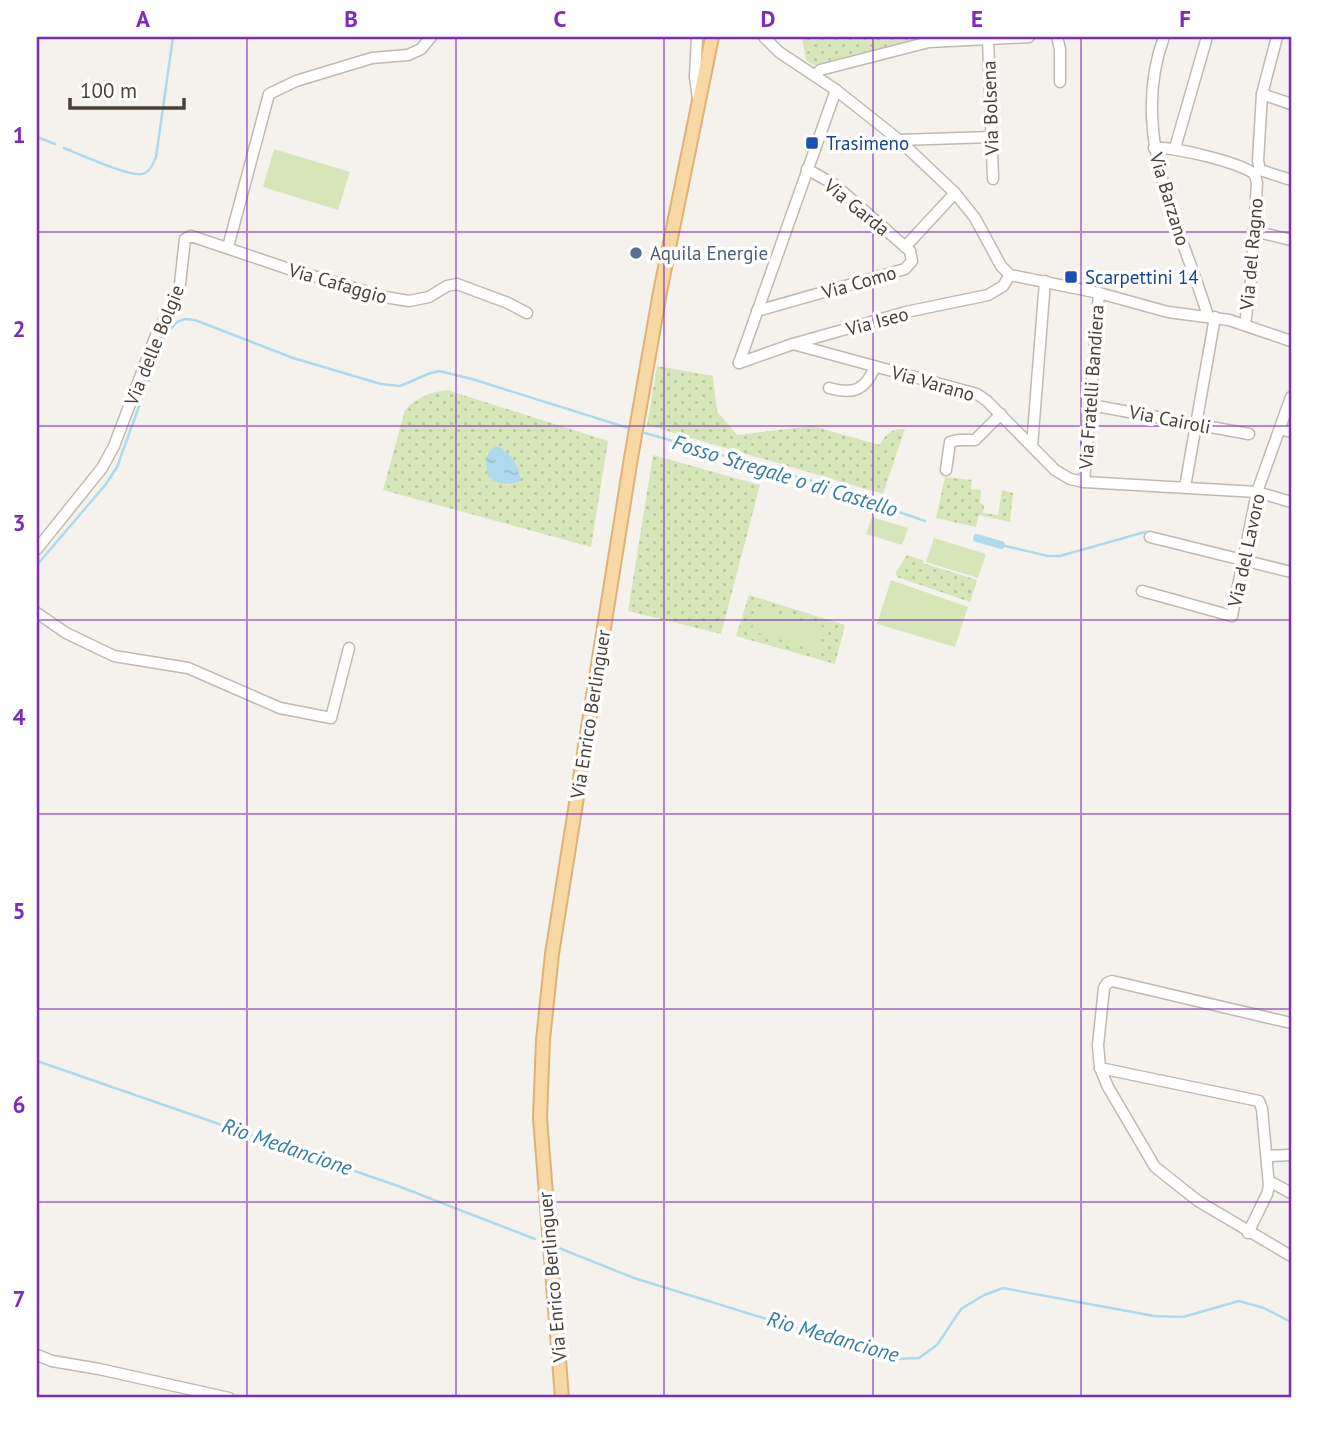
<svg xmlns="http://www.w3.org/2000/svg" width="1328" height="1435" viewBox="0 0 1328 1435" font-family="'PT Sans',sans-serif">
  <style>
    .green { fill: url(#green-dots); fill-rule: evenodd }
    .pitch { fill: #d6e6b9 }
    .water { fill: url(#water-ripples) }
    .lines { fill: none; stroke-linecap: round; stroke-linejoin: round }
    .stream { stroke: #afd9ec; stroke-width: 2.5 }
    .canal { stroke: #afd9ec; stroke-width: 8 }
    .minor-casing { stroke: #c0b9b0; stroke-width: 13 }
    .major-casing { stroke: #dcb374; stroke-width: 16 }
    .minor { stroke: #fff; stroke-width: 10 }
    .major { stroke: #f7d7a4; stroke-width: 12 }
    .grid { fill: none; stroke: #7b2cbf; stroke-width: 2; stroke-opacity: 0.55 }
    .transit-dot { fill: #1a4fb4; stroke: #fff; stroke-width: 2.5 }
    .service-dot { fill: #5c6f8a; stroke: #fff; stroke-width: 2.5 }
    .labels { text-anchor: middle; stroke-width: 7; stroke-linejoin: round; paint-order: stroke }
    .street-label { font-size: 19px; fill: #4a423a; stroke: #fff }
    .transit-label { font-size: 19px; fill: #164399; stroke: #fff; text-anchor: start }
    .service-label { font-size: 19px; fill: #4e5e75; stroke: #fff; text-anchor: start }
    .water-label { font-size: 21px; font-style: italic; fill: #367d9f; stroke: #fff }
    .neatline { fill: none; stroke: #7b2cbf; stroke-width: 2.5 }
    .grid-label { font-size: 23px; text-anchor: middle; font-weight: bold; fill: #7b2cbf }
  </style>
  <defs>
    <pattern id="green-dots" width="8" height="8" patternUnits="userSpaceOnUse" patternTransform="scale(1.75)"><rect width="8" height="8" fill="#d6e6b9"/><path d="M2 2h.1M6 6h.1" fill="none" stroke="#b9c6a0" stroke-width="1.8" stroke-linecap="round"/></pattern>
    <pattern id="water-ripples" width="26" height="14" patternUnits="userSpaceOnUse" patternTransform="scale(1.75)"><rect width="26" height="14" fill="#afd9ec"/><path d="M2 4q2-2 4 0t4 0M15 11q2-2 4 0t4 0" fill="none" stroke="#98bbcb"/></pattern>
  </defs>
  <rect width="100%" height="100%" fill="#f5f2ed"/>
  <g class="green">
    <polygon points="802,37 926,37 813,65 806,60"/>
    <path d="M657 366 713 376 717 411 737 435 812 426 880 445C885 434 892 428 905 429L883 494 647 425Z"/>
    <path d="M447 390 608 441 591 547 383 490 405 410C417 397 430 392 447 390ZM504 449 521 475 509 485 492 480 486 469 487 453Z"/>
    <polygon points="653,455 760,485 721,634 628,611"/>
    <polygon points="945,477 972,480 971,489 981,490 980,503 984,505 983,513 998,515 1002,490 1013,493 1010,522 979,515 976,527 936,518"/>
    <polygon points="907,555 923,560 923,563 977,580 970,602 897,577 896,572"/>
    <polygon points="749,595 845,625 835,664 736,636"/>
  </g>
  <g class="pitch">
    <polygon points="274,149 350,172 338,210 263,187"/>
    <polygon points="872,517 908,528 902,545 866,534"/>
    <polygon points="934,538 986,554 978,578 926,562"/>
    <polygon points="891,580 968,607 955,647 877,624"/>
    <polygon points="759,609 824,627 817,650 751,631"/>
  </g>
  <path class="water" d="M497 446C508 449 522 469 520 481 509 486 497 485 488 476 485 465 484 450 497 446Z"/>
  <g class="lines">
    <g class="stream">
      <polyline points="37,137 55,144"/>
      <path d="M64 148C79 154 129 177 142 174 150 172 153 164 156 157L173 37"/>
      <polyline points="645,433 864,496 896,511 925,521"/>
      <polyline points="1001,545 1048,556 1060,556 1145,532"/>
      <polyline points="37,565 106,484 117,467 165,335 177,322 185,319 195,320 293,358 381,384 400,386 428,374 439,371 472,379 628,428"/>
      <polyline points="37,1061 398,1186 535,1239"/>
      <polyline points="559,1248 634,1278 896,1359 919,1358 937,1345 961,1309 984,1295 1003,1288 1154,1316 1183,1317 1239,1301 1264,1308 1291,1322"/>
    </g>
    <polyline class="canal" points="977,538 1001,545"/>
    <g class="minor-casing">
      <g id="minor">
        <polyline points="697,37 695,77 698,99"/>
        <polyline points="764,37 779,52 836,90 899,140 955,193 975,218 1001,266 1010,275 1099,293 1168,312 1229,320 1291,341"/>
        <polyline points="1057,37 1060,49 1060,82"/>
        <path d="M1164 37C1128 134 1180 225 1208 316"/>
        <polyline points="1277,37 1262,94 1258,161 1260,170 1291,180"/>
        <polyline points="988,38 993,179"/>
        <polyline points="816,75 820,70 929,42 1029,37"/>
        <polyline points="1262,94 1291,104"/>
        <polyline points="899,140 992,137"/>
        <path d="M1154 148C1170 146 1245 163 1255 175L1257 183 1251 280 1245 324"/>
        <polyline points="1175,148 1207,37"/>
        <polyline points="1254,231 1291,240"/>
        <polyline points="228,247 269,94 296,81 372,58 408,55 421,49 431,37"/>
        <polyline points="905,247 955,193"/>
        <polyline points="757,311 905,269 912,261 910,251 835,185 807,169"/>
        <polyline points="793,344 977,394 987,401 1055,470 1070,479 1084,482 1257,492 1291,502"/>
        <polyline points="739,363 836,90"/>
        <polyline points="739,363 793,344 906,312 988,295 1003,286 1010,275"/>
        <path d="M829 388C854 395 865 390 875 367"/>
        <polyline points="1091,405 1249,434"/>
        <polyline points="1280,429 1291,432"/>
        <polyline points="1032,446 1045,281"/>
        <polyline points="946,470 950,442 958,440 975,440 1001,414"/>
        <polyline points="1084,482 1099,293"/>
        <polyline points="1185,487 1215,317"/>
        <polyline points="1150,537 1291,572"/>
        <polyline points="37,549 102,468 114,446 158,330 175,302 180,284 185,239 191,236 289,269 385,297 409,301 429,297 447,286 457,284 508,303 527,313"/>
        <polyline points="1142,591 1232,616 1257,492 1291,397"/>
        <polyline points="37,613 66,633 114,656 188,668 280,708 331,718 349,648"/>
        <polyline points="1291,1023 1112,981 1107,983 1104,988 1098,1045 1100,1068 1108,1087 1155,1167 1198,1201 1291,1256"/>
        <polyline points="1100,1068 1259,1101 1262,1109 1269,1186 1267,1194 1248,1233"/>
        <polyline points="1267,1156 1291,1155"/>
        <polyline points="1269,1181 1291,1193"/>
        <polyline points="37,1355 52,1361 99,1369 229,1398"/>
      </g>
    </g>
    <g class="major-casing">
      <polyline id="major" points="562,1398 540,1118 543,1040 552,954 631,458 660,292 712,37"/>
    </g>
    <use href="#minor" class="minor"/>
    <use href="#major" class="major"/>
  </g>
  <path class="grid" d="M247 37V1398M456 37V1398M664 37V1398M873 37V1398M1081 37V1398M37 232H1291M37 426H1291M37 620H1291M37 814H1291M37 1009H1291M37 1202H1291"/>
  <g class="transit-dot">
    <rect x="805" y="136" width="14" height="14" rx="3.5"/>
    <rect x="1064" y="270" width="14" height="14" rx="3.5"/>
  </g>
  <circle class="service-dot" cx="636" cy="253" r="7"/>
  <g class="labels">
    <g class="street-label">
      <text transform="translate(990 108) rotate(-92)" y="7">Via Bolsena</text>
      <text transform="translate(1170 199) rotate(73)" y="7">Via Barzano</text>
      <text transform="translate(857 207) rotate(39)" y="7">Via Garda</text>
      <text transform="translate(1251 254) rotate(-85)" y="7">Via del Ragno</text>
      <text transform="translate(859 282) rotate(-16)" y="7">Via Como</text>
      <text transform="translate(338 283) rotate(16)" y="7">Via Cafaggio</text>
      <text transform="translate(877 321) rotate(-15)" y="7">Via Iseo</text>
      <text transform="translate(154 345) rotate(-68)" y="7">Via delle Bolgie</text>
      <text transform="translate(933 383) rotate(16)" y="7">Via Varano</text>
      <text transform="translate(1091 387) rotate(-86)" y="7">Via Fratelli Bandiera</text>
      <text transform="translate(1170 419) rotate(11)" y="7">Via Cairoli</text>
      <text transform="translate(1246 550) rotate(-78)" y="7">Via del Lavoro</text>
      <text transform="translate(590 714) rotate(-81)" y="7">Via Enrico Berlinguer</text>
      <text transform="translate(552 1277) rotate(-95)" y="7">Via Enrico Berlinguer</text>
    </g>
    <g class="transit-label">
      <text x="826" y="150">Trasimeno</text>
      <text x="1085" y="284">Scarpettini 14</text>
    </g>
    <g class="service-label">
      <text x="650" y="260">Aquila Energie</text>
    </g>
    <g class="water-label">
      <text transform="translate(785 476) rotate(17)" y="7">Fosso Stregale o di Castello</text>
      <text transform="translate(287 1147) rotate(19)" y="7">Rio Medancione</text>
      <text transform="translate(833 1337) rotate(16)" y="7">Rio Medancione</text>
    </g>
  </g>
  <rect width="1328" height="1435" fill="none" stroke="#ffffff" stroke-width="77"/>
  <path d="M70 98v10h114v-10" fill="none" stroke="#4a423a" stroke-width="3.5"/>
  <text x="80" y="98" font-size="21" fill="#4a423a" stroke="#ffffff" stroke-width="5" paint-order="stroke">100 m</text>
  <rect x="38" y="38" width="1252" height="1358" class="neatline"/>
  <g class="grid-label">
    <text x="143" y="27">A</text>
    <text x="351" y="27">B</text>
    <text x="560" y="27">C</text>
    <text x="768" y="27">D</text>
    <text x="977" y="27">E</text>
    <text x="1185" y="27">F</text>
    <text x="19" y="143">1</text>
    <text x="19" y="337">2</text>
    <text x="19" y="531">3</text>
    <text x="19" y="725">4</text>
    <text x="19" y="919">5</text>
    <text x="19" y="1113">6</text>
    <text x="19" y="1307">7</text>
  </g>
</svg>
